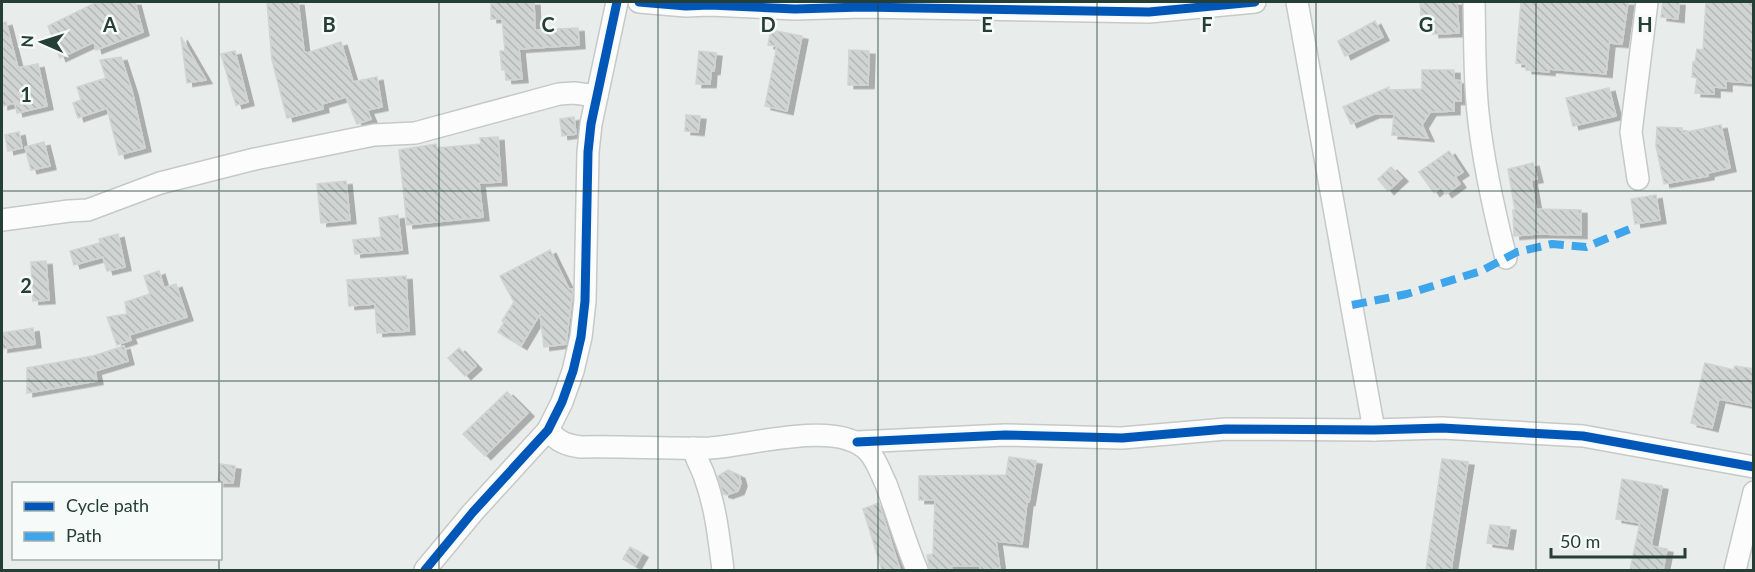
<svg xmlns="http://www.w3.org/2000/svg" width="1755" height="572" viewBox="0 0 1755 572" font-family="Lato,sans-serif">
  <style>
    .building { fill: url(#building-back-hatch); stroke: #d0d5d3; stroke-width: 1.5; filter: url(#shadow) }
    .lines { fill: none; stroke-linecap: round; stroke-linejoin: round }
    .minor-casing { stroke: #c5c9c7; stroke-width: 24 }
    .minor { stroke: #fcfcfc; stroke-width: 21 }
    .quiet { stroke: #3ea4eb; stroke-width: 8; stroke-dasharray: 15 8; stroke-linecap: butt }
    .cycleway-casing { stroke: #f6faf8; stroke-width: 13 }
    .cycleway { stroke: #0057b8; stroke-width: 9 }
    .grid { fill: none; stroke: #253f36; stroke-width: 1.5; stroke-opacity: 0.55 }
    .grid-label { font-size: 20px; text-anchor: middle; font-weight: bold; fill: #253f36; stroke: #f6faf8; stroke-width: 5; stroke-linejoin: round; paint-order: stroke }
  </style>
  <defs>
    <pattern id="building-back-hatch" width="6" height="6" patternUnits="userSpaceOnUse" patternTransform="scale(1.5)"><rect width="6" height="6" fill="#d0d5d3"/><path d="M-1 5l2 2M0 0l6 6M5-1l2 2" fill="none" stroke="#b2b8b6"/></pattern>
    <filter id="shadow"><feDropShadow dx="6" dy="3.5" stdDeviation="0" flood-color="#0004"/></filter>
  </defs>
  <rect width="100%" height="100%" fill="#e8ecea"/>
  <g class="building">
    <polygon points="97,2 135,2 143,32 96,50 94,42 60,58 48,26"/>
    <polygon points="267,2 298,2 304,51 307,53 341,42 353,82 377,77 382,107 367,110 371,119 357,124 346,97 322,104 323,109 287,118 272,60"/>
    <polygon points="491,2 534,2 535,30 578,28 579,45 519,49 522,79 506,80 505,69 502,70 500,51 505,51 502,19 491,19"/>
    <polygon points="1420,2 1457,2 1459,33 1433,34 1433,28 1422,29"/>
    <polygon points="1521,2 1628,2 1622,44 1609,43 1606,74 1549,69 1549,72 1526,70 1526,64 1516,63"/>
    <polygon points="1663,2 1679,2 1678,19 1661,17"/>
    <polygon points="1706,2 1754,2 1754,83 1726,81 1726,88 1714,87 1714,94 1695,93 1697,78 1692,77 1693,62 1695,62 1697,49 1703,50"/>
    <polygon points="1375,21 1383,37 1345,56 1338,41"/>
    <polygon points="6,22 18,68 38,64 47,106 17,113 15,103 2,106 2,23"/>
    <polygon points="771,30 802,36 787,111 765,106 777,46 768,45"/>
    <polygon points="181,37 206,80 187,83"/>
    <polygon points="849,50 869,51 868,85 848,85"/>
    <polygon points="235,51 248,102 236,105 221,54"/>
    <polygon points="699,51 716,53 714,71 711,71 710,84 696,84"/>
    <polygon points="121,57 132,91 145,148 119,155 107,108 78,118 73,103 81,100 77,87 106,78 100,60"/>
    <polygon points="1422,70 1454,70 1454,80 1461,81 1461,101 1454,101 1454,111 1430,112 1422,125 1428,138 1392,135 1394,114 1374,114 1351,124 1343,107 1389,87 1388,90 1422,89"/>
    <polygon points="1609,88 1616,116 1573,126 1566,98"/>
    <polygon points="686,115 700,116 698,132 685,131"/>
    <polygon points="574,117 576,134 562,136 560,119"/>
    <polygon points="1721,125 1730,168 1708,173 1708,176 1664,184 1656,146 1657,127 1682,128 1682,133"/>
    <polygon points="19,132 22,148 8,151 5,135"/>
    <polygon points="498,137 501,182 479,183 483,217 407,225 399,150 436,144 437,148 481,144 480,138"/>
    <polygon points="44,142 50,166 31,170 25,147"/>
    <polygon points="1449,151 1463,172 1455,177 1460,184 1446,194 1441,187 1434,193 1419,172"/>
    <polygon points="1533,163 1537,179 1531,180 1536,209 1581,210 1581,235 1537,234 1514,236 1513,210 1515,210 1508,169"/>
    <polygon points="1391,167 1402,178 1388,191 1378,179"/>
    <polygon points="346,181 350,220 321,223 317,184"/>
    <polygon points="1656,195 1660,220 1635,224 1631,199"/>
    <polygon points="398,215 402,250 355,254 353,240 381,237 379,218"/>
    <polygon points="118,234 125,267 107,271 103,257 74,265 70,251 100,243 99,239"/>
    <polygon points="550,250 569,289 573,289 566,344 544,347 540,314 521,346 498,332 504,323 502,321 514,302 500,276"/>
    <polygon points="46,261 49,300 33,301 31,262"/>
    <polygon points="159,271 164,288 176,284 187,317 129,335 131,340 117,345 107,317 127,314 125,302 150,294 144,276"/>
    <polygon points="406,276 409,331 377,333 375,304 349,306 347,280"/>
    <polygon points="33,328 35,344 2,349 2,333"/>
    <polygon points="124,346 128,361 95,371 97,381 27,393 27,368 93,356"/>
    <polygon points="459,348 476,366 465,376 448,358"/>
    <polygon points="1705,363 1734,370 1735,366 1754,369 1754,406 1719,399 1712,428 1691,423"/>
    <polygon points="507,392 528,413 485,456 463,434"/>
    <polygon points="1009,457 1036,461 1029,502 1027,502 1022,544 996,541 1000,570 981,570 980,566 951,566 952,570 930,570 927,555 933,554 935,500 919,500 919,476 1006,475"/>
    <polygon points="1442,459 1468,462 1451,570 1426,570"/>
    <polygon points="220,464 235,466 233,483 218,483"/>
    <polygon points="728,470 739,475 741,483 738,491 727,495 723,494 718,476"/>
    <polygon points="1622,479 1662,486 1651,546 1667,549 1663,570 1630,570 1640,523 1616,519"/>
    <polygon points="879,503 900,570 882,570 863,509"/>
    <polygon points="1490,525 1510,527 1507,546 1487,543"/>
    <polygon points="630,547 642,554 635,566 623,559"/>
  </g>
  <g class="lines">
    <g class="minor-casing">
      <g id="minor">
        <polyline points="639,2 686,6 710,5 795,9 862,7 1149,12 1255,2"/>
        <polyline points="1297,2 1374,430"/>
        <path d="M1474 2C1475 38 1474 76 1478 113 1483 161 1494 211 1506 258"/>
        <polyline points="1638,179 1631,132 1647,2"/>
        <polyline points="2,220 69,211 88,210 160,183 255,159 374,135 415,133 559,94 574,93 597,96"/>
        <path d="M548 430C558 442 566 445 581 447 624 446 667 449 710 448 750 446 839 418 869 452 877 461 881 474 886 484 897 513 905 542 917 570"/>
        <polyline points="857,442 1005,435 1122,438 1226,429 1374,430 1442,428 1583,436 1754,467"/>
        <path d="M693 448C696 459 702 468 705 478 716 508 719 539 723 570"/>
        <polyline points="425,570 473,512 548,430 562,402 573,371 581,337 585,301 588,152 591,124 617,2"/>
        <polyline points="1735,570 1754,492"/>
      </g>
    </g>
    <use href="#minor" class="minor"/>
    <polyline class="quiet" points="1352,305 1407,294 1481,271 1517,252 1552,244 1586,247 1630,229"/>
    <g class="cycleway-casing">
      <g id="cycleway">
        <polyline points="639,2 686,6 710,5 795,9 862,7 1149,12 1255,2"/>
        <polyline points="857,442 1005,435 1122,438 1226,429 1374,430 1442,428 1583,436 1754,467"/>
        <polyline points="425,570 473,512 548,430 562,402 573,371 581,337 585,301 588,152 591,124 617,2"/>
      </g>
    </g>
    <use href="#cycleway" class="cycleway"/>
  </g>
  <path class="grid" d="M219 2V484M439 2V570M658 2V570M878 2V570M1097 2V570M1316 2V570M1536 2V570M2 191H1754M2 381H1754M219 558V570"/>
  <g class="grid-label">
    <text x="110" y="32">A</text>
    <text x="329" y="32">B</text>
    <text x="548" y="32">C</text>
    <text x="768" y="32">D</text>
    <text x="987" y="32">E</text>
    <text x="1207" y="32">F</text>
    <text x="1426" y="32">G</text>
    <text x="1645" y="32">H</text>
    <text x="26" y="102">1</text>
    <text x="26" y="293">2</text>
  </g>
  <rect width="1755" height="572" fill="none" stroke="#253f36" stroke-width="6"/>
  <rect x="12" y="482" width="210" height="78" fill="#f6faf8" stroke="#a2afaa" stroke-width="1.5"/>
  <rect x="24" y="502" width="30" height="9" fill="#0057b8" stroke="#a2afaa" stroke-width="1.5"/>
  <text x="66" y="512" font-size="18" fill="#253f36">Cycle path</text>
  <rect x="24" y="532" width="30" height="9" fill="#3ea4eb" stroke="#a2afaa" stroke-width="1.5"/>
  <text x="66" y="542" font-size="18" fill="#253f36">Path</text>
  <g transform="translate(42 42) rotate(273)" stroke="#f6faf8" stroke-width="4.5" paint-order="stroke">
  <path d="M0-4.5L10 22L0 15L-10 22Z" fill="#253f36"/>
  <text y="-9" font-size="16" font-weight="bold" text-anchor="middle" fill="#253f36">N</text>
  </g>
  <path d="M1551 548v9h134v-9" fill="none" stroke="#253f36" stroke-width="3"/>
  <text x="1560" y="548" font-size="18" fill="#253f36" stroke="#f6faf8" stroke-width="4.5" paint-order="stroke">50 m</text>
</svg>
